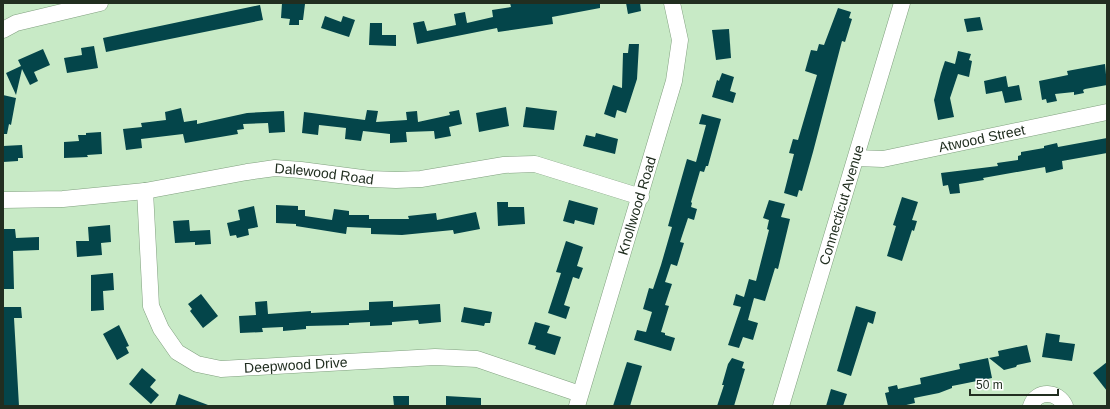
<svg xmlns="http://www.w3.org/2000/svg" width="1110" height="409" viewBox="0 0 1110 409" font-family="Helvetica,sans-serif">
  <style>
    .building { fill: #04454a }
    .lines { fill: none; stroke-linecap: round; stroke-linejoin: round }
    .minor-casing { stroke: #80a07f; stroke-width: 17 }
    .minor { stroke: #fff; stroke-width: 16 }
    .labels { text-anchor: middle; stroke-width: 4; stroke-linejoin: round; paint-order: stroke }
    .street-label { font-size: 14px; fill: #212e20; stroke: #fff }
  </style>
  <rect width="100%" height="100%" fill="#c8eac6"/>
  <g class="building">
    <polygon points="282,3 305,4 303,20 299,20 299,25 289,25 290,19 281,18"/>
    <polygon points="510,3 600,3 600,8 552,17 553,24 498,32 497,28 417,44 413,23 424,21 427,31 456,25 454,14 465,12 467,23 493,17 492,10 511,7"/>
    <polygon points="626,3 640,3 641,11 628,14"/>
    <polygon points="260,5 263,20 106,52 103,38"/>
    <polygon points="838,8 851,12 849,18 852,19 845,42 842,41 813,152 802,191 799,190 797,197 784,193 794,154 789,153 793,139 798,140 817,75 805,71 811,50 817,51 819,44 824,45"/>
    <polygon points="325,16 341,22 343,16 355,20 349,37 321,28"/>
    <polygon points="980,17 983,30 967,32 964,19"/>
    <polygon points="370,23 382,23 382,35 396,35 396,46 369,45"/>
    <polygon points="729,29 731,58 716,60 712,30"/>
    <polygon points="629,44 639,44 637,79 626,113 617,110 615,118 604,114 613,85 622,88 623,53 628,53"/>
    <polygon points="94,46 98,68 67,73 64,58 82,55 81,48"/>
    <polygon points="43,49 50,65 34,72 38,81 30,85 22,69 16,95 6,73 21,66 18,60"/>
    <polygon points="958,51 971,54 969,60 972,61 969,77 958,74 950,98 954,117 938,120 934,100 941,73 945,61 955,64"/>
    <polygon points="1105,64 1107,85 1085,89 1083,90 1084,93 1074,95 1074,92 1055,94 1057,101 1047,103 1046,99 1042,100 1039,81 1068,75 1067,71"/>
    <polygon points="722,73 734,77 730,91 736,93 733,103 712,97 717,80 719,81"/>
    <polygon points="1006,76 1008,87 1019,85 1022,100 1005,103 1002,91 986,94 984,81"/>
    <polygon points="3,95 16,98 11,125 9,124 7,134 3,134"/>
    <polygon points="506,107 509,126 479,132 476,113"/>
    <polygon points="526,107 557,111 554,130 523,127"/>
    <polygon points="181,108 184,122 197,120 197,124 247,113 284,111 285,132 269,133 268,123 243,124 244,129 237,130 238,134 185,143 183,134 141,139 142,148 126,150 123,129 142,127 141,123 166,120 165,112"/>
    <polygon points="367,110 378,111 376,122 407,120 406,112 417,111 418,122 450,115 449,112 459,110 462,124 449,127 451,136 435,139 434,131 406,132 407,142 390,143 390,134 363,131 361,141 345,139 346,128 319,125 318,135 302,133 304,112 365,120"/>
    <polygon points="702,114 721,119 708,166 706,166 704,172 700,171 691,202 692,203 691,207 697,209 694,220 688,218 680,242 684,243 677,266 671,264 665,282 672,284 665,305 669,306 661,332 665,333 665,335 675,338 671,351 634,340 637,330 646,332 652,312 643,309 649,288 653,289 661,265 672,227 668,226 687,159 696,162 706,125 699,124"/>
    <polygon points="101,132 102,154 87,155 88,157 64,158 64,142 79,141 78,135 86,135 86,133"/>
    <polygon points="596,133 618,139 615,154 583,146 586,135 595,137"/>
    <polygon points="1107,138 1107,153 1062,161 1063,169 1046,173 1045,167 983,178 984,180 959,184 960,193 950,194 948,185 943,186 941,173 998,166 997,163 1018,160 1018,156 1021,155 1021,152 1044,148 1044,146 1057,143 1058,147"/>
    <polygon points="22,145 23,158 18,158 18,161 3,162 3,146"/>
    <polygon points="902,197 918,202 912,220 917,221 914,231 912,230 902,261 887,256 896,226 893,225"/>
    <polygon points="569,200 598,208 594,225 575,220 574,224 563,221"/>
    <polygon points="769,200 785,204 781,217 790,219 778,269 775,268 765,301 754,298 748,320 758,323 753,340 743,337 739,348 728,345 741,307 733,305 736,294 744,297 749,279 756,281 769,230 767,229 769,220 763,218"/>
    <polygon points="497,202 508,202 508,207 524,207 525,224 498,226"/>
    <polygon points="276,205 298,206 298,210 305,210 305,216 332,220 334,209 349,211 349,215 369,215 369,219 409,219 408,216 436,213 437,220 476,212 480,229 454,234 453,230 402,235 371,234 371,228 347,227 346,234 296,226 296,224 276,223"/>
    <polygon points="254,206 258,227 248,229 249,235 237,238 236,235 230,236 227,223 240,220 238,210"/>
    <polygon points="189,220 190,231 210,230 211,244 195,245 195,242 175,243 173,221"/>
    <polygon points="110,225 111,242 101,243 102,255 77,257 76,241 89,241 88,227"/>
    <polygon points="3,229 15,229 16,238 39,237 39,250 13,251 14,289 3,289"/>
    <polygon points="566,241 583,247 577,266 583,268 579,279 573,277 564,305 570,307 566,319 548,313 561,273 556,272"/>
    <polygon points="113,273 114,290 103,291 104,310 91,311 91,275"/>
    <polygon points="201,294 218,316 203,328 190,311 192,309 188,304"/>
    <polygon points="267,301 268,314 311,311 311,313 369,310 369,302 393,301 393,307 440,304 441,322 419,324 418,320 392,322 392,325 370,326 370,322 349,323 349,325 306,326 306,329 283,331 283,327 262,328 263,332 240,333 239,316 256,315 255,302"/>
    <polygon points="856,306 876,312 873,324 868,322 851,376 837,371"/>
    <polygon points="3,307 21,307 22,318 14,318 19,406 4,406"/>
    <polygon points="464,307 492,312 490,323 485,323 484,326 461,322"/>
    <polygon points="535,322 550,326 547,333 561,337 555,355 535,349 536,346 528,344"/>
    <polygon points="119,325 129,346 126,347 129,353 117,360 103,334"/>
    <polygon points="1046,333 1060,335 1059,342 1075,344 1072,361 1042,357"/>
    <polygon points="1027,345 1031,362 1017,365 1016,367 1004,370 989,358 999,356 998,351"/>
    <polygon points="732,358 744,362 742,368 745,369 734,406 717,406 724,385 722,385 728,364"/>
    <polygon points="988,358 992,378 952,386 952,388 939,393 914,398 915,403 902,406 888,406 885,393 889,392 888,387 897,385 898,389 921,384 920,378 960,369 959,364"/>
    <polygon points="627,362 642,366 630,406 613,406"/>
    <polygon points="1107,362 1107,391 1093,373"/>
    <polygon points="142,368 156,380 150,387 159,395 151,404 129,384"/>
    <polygon points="831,389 847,394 843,406 826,406"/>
    <polygon points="179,394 208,405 208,406 175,406"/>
    <polygon points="393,396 409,396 409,406 394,406"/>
    <polygon points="446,396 481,398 481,406 446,406"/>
  </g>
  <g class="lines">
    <g class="minor-casing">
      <g id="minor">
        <polyline points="3,30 16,23 100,3"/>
        <path id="s1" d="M856 158 883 159 1107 112"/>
        <path id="s2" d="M145 191 151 306 161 329 177 352 197 364 221 369 435 357 477 359 580 394"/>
        <path id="s3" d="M3 200 63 199 145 191 247 172 275 168 301 170 370 179 396 180 421 179 504 165 535 164 641 197"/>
        <path id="s4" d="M577 406 674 81 680 40 672 3"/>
        <path id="s5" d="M781 406 902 3"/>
        <path d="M1031 406C1037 389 1058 391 1065 406"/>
      </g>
    </g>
    <use href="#minor" class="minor"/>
  </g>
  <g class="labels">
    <g class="street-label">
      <text dy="5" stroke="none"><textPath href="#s1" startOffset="128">Atwood Street</textPath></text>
      <text dy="5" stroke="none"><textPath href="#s3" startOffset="324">Dalewood Road</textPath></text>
      <text dy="5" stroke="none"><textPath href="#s5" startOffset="210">Connecticut Avenue</textPath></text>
      <text dy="5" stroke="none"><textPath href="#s4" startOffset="209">Knollwood Road</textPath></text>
      <text dy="5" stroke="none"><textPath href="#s2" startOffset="291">Deepwood Drive</textPath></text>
    </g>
  </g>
  <rect width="1110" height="409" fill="none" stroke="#212e20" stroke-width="8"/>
  <path d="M970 389v6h88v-6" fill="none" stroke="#212e20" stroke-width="2"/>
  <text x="976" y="389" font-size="12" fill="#212e20" stroke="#ffffff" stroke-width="3" paint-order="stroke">50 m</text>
</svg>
